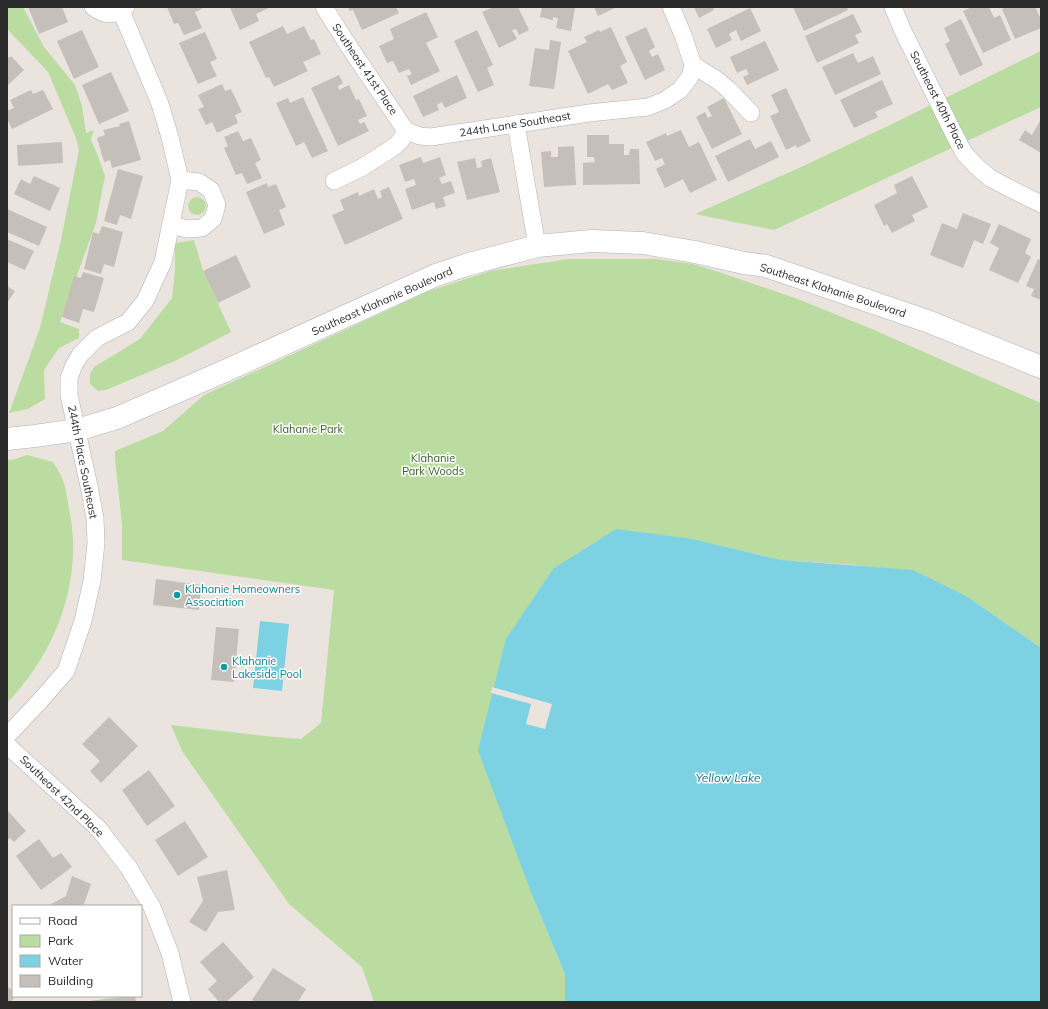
<svg xmlns="http://www.w3.org/2000/svg" width="1048" height="1009" viewBox="0 0 1048 1009" font-family="Mulish,sans-serif">
  <style>
    .green { fill: #bbdca0 }
    .water { fill: #7cd2e2 }
    .pier { fill: #ebe4de }
    .building { fill: #c4bfb9 }
    .lines { fill: none; stroke-linecap: round; stroke-linejoin: round }
    .street-casing { stroke: #aeb2b9; stroke-width: 18 }
    .secondary-casing { stroke: #aeb2b9; stroke-width: 23 }
    .street { stroke: #fff; stroke-width: 17 }
    .secondary { stroke: #fff; stroke-width: 22 }
    .culture-dot { fill: #0f9aa8; stroke: #fff; stroke-width: 1.5 }
    .labels { text-anchor: middle; stroke-width: 3; stroke-linejoin: round; paint-order: stroke }
    .street-label { font-size: 11px; fill: #2a2a2a; stroke: #fff }
    .park-label { font-size: 11px; fill: #366022; stroke: #fff }
    .culture-label { font-size: 11px; fill: #0d838f; stroke: #fff; text-anchor: start }
    .water-label { font-size: 12px; font-style: italic; fill: #1b738e; stroke: #fff }
  </style>
  <rect width="100%" height="100%" fill="#ebe4de"/>
  <g class="green">
    <polygon points="7,7 23,7 44,47 75,85 82,106 86,133 94,130 91,139 92,143 96,151 105,176 96,223 60,322 79,329 79,338 59,348 44,370 45,399 28,409 9,413 40,328 61,240 79,150 76,138 48,72 7,29"/>
    <polygon points="1041,51 1041,107 774,230 695,214 799,168 890,125"/>
    <circle cx="197" cy="206" r="9"/>
    <polygon points="194,240 203,271 231,332 175,361 106,390 98,391 90,384 90,374 94,367 140,339 172,298 175,269 175,243"/>
    <polygon points="569,259 657,259 693,264 722,273 795,298 872,329 951,364 1041,403 1041,648 968,597 856,565 781,560 693,539 532,895 565,974 565,1002 374,1002 362,967 289,904 182,751 171,725 264,736 301,739 321,723 334,590 122,560 122,524 115,459 115,451 163,431 204,395 429,291 490,271"/>
    <path d="M27 455 53 462C56 467 60 473 62 478 66 487 67 498 69 508 84 579 57 651 7 703V460H12Z"/>
  </g>
  <g class="water">
    <polygon points="616,529 693,539 781,560 913,570 968,597 1041,648 1041,1002 565,1002 565,974 532,895 478,750 506,639 553,569"/>
    <polygon points="260,621 289,624 282,691 253,688"/>
  </g>
  <polygon class="pier" points="492,687 552,704 545,729 526,724 531,704 491,693"/>
  <g class="building">
    <polygon points="28,7 62,7 68,22 39,34"/>
    <polygon points="167,7 201,7 202,9 195,12 202,28 184,35 178,23 174,24"/>
    <polygon points="232,7 271,7 256,14 259,21 240,30 230,8"/>
    <polygon points="348,7 396,7 399,13 362,30 353,10 350,11"/>
    <polygon points="494,7 518,7 529,30 519,35 516,29 512,30 517,39 499,48 482,12"/>
    <polygon points="542,7 575,7 571,31 556,28 558,18 553,17 553,20 540,17"/>
    <polygon points="594,7 617,7 598,16"/>
    <polygon points="694,7 713,7 714,10 699,18"/>
    <polygon points="793,7 847,7 848,10 804,31"/>
    <polygon points="972,7 989,7 994,18 1000,15 1011,40 983,53 963,11"/>
    <polygon points="1006,7 1035,7 1041,19 1041,28 1015,39 1002,9"/>
    <polygon points="750,8 761,31 741,41 736,30 729,34 732,40 716,48 707,29"/>
    <polygon points="426,12 438,37 426,43 440,71 411,85 407,76 412,74 409,69 399,73 393,61 387,63 379,46 394,39 390,29"/>
    <polygon points="853,14 862,32 855,35 859,43 817,63 805,36"/>
    <polygon points="961,19 983,65 960,76 945,44 950,41 944,28"/>
    <polygon points="283,26 287,34 304,26 311,40 314,39 321,54 303,62 308,71 274,87 269,77 266,78 249,42"/>
    <polygon points="611,27 627,62 620,66 628,83 612,90 608,84 588,94 568,51 587,42 584,37 599,30 600,32"/>
    <polygon points="646,27 655,47 649,51 652,57 658,54 665,70 645,80 625,37"/>
    <polygon points="82,30 99,67 74,79 57,41"/>
    <polygon points="477,30 493,65 487,68 494,85 478,92 454,41"/>
    <polygon points="205,32 217,59 210,62 217,76 198,84 179,43"/>
    <polygon points="550,40 561,42 554,89 529,86 535,48 549,50"/>
    <polygon points="765,41 779,70 747,85 743,77 749,74 746,69 737,73 730,57"/>
    <polygon points="853,53 858,63 873,56 881,74 835,95 822,67"/>
    <polygon points="7,55 9,58 11,56 24,70 7,86"/>
    <polygon points="111,72 129,111 99,124 82,85"/>
    <polygon points="339,75 343,83 338,86 339,90 349,85 356,100 359,99 367,116 358,120 360,124 364,122 369,131 338,146 311,88"/>
    <polygon points="457,75 467,98 445,108 442,102 437,105 439,110 423,117 413,96"/>
    <polygon points="882,80 893,104 875,112 878,117 854,128 840,100"/>
    <polygon points="222,84 225,91 231,89 242,112 235,115 238,123 217,133 212,122 206,125 198,109 204,107 198,95"/>
    <polygon points="786,88 811,141 797,148 796,145 786,150 770,116 779,112 771,95"/>
    <polygon points="31,90 33,94 43,90 53,109 12,129 7,119 7,111 14,108 10,100"/>
    <polygon points="303,97 328,151 312,158 304,142 296,146 276,103 288,98 290,103"/>
    <polygon points="724,98 742,134 712,149 696,117 705,112 708,118 712,116 707,107"/>
    <polygon points="1041,119 1041,153 1019,140 1025,130 1032,135"/>
    <polygon points="129,121 141,160 112,168 110,160 104,162 97,138 105,135 103,130 120,126 119,124"/>
    <polygon points="681,130 689,147 699,142 717,180 690,193 683,179 665,188 656,169 665,164 662,158 655,161 646,142 666,133 667,136"/>
    <polygon points="238,131 243,141 251,138 261,160 255,163 262,178 247,184 242,173 236,175 224,148 228,146 224,137"/>
    <polygon points="587,135 609,135 609,144 624,144 624,155 629,155 630,149 639,149 640,184 583,185 583,163 595,162 594,157 587,157"/>
    <polygon points="750,139 755,149 771,141 779,157 728,182 715,156"/>
    <polygon points="62,142 63,163 18,166 17,145"/>
    <polygon points="574,146 576,185 544,187 541,152 551,151 551,157 558,157 558,147"/>
    <polygon points="421,157 423,163 440,157 446,175 439,178 442,184 451,181 455,193 443,197 446,206 436,209 434,202 412,210 405,189 416,185 414,179 405,182 399,165"/>
    <polygon points="475,158 477,168 482,167 481,161 491,158 500,192 467,200 457,162"/>
    <polygon points="118,169 143,176 131,219 120,215 117,225 104,221"/>
    <polygon points="34,176 60,188 50,211 14,194 21,179 30,184"/>
    <polygon points="912,176 928,207 912,215 915,221 892,233 887,224 884,226 874,205 897,193 894,185"/>
    <polygon points="267,183 268,187 276,184 286,207 279,210 285,225 264,234 246,192"/>
    <polygon points="389,187 403,219 345,245 332,215 344,210 340,200 358,192 359,196 374,189 378,199 382,197 380,191"/>
    <polygon points="7,209 47,227 39,246 7,232"/>
    <polygon points="963,213 991,224 983,244 974,240 963,268 930,255 942,223 957,229"/>
    <polygon points="999,224 1031,239 1025,253 1031,257 1018,283 989,270 999,248 990,243"/>
    <polygon points="102,226 123,232 114,267 104,264 101,274 84,269 93,232 99,234"/>
    <polygon points="7,239 34,251 25,270 7,262"/>
    <polygon points="236,255 251,287 218,303 203,271"/>
    <polygon points="1038,259 1041,260 1041,300 1031,296 1034,289 1026,286"/>
    <polygon points="83,272 104,278 94,312 83,309 79,323 62,317 74,276 81,278"/>
    <polygon points="7,286 15,291 7,303"/>
    <polygon points="156,579 201,585 199,610 153,605"/>
    <polygon points="216,627 239,629 234,682 211,680"/>
    <polygon points="109,717 138,746 101,783 90,771 100,761 82,744"/>
    <polygon points="149,770 175,806 147,826 122,790"/>
    <polygon points="8,811 26,831 14,842 10,838 7,840 7,812"/>
    <polygon points="185,821 208,857 178,876 155,840"/>
    <polygon points="39,839 53,858 61,853 72,867 41,890 16,856"/>
    <polygon points="227,870 235,910 218,912 206,932 189,922 203,901 197,877"/>
    <polygon points="72,876 91,884 84,904 84,906 52,906 51,904 66,896"/>
    <polygon points="223,942 254,977 226,1002 219,1002 208,989 217,981 200,962"/>
    <polygon points="273,968 306,989 298,1002 256,1002 252,1000"/>
    <polygon points="7,987 13,990 13,996 15,996 11,1002 7,1002"/>
    <polygon points="121,996 135,996 136,1002 89,1002 89,1001 121,997"/>
  </g>
  <g class="lines">
    <g class="street-casing">
      <g id="street">
        <path d="M93 7C105 16 114 16 126 7"/>
        <polyline points="324,7 350,48 406,131"/>
        <polyline points="671,7 683,35 693,65 717,80 729,90 751,113"/>
        <polyline points="893,7 902,29 953,132 964,153 977,167 990,178 1007,187 1041,204"/>
        <polyline points="516,124 537,246"/>
        <polyline points="334,181 361,168 394,147 401,140 406,131 420,136 431,137 589,113 648,107 665,100 680,90 690,77 693,65"/>
        <polyline points="172,225 187,229 202,228 213,219 217,205 211,190 199,182 180,180"/>
        <polyline points="7,736 39,702 66,671 83,621 92,581 96,543 95,518 89,486 69,395 69,378 74,365 80,355 97,338 128,322 145,301 163,262 180,180 170,137 159,101 121,11"/>
        <polyline points="7,745 98,828 129,868 152,907 170,953 182,1002"/>
      </g>
    </g>
    <g class="secondary-casing">
      <polyline id="secondary" points="7,439 35,436 77,430 117,418 227,370 436,275 466,265 537,246 592,241 643,243 695,252 744,263 766,266 927,321 1041,367"/>
    </g>
    <use href="#street" class="street"/>
    <use href="#secondary" class="secondary"/>
  </g>
  <g class="culture-dot">
    <circle cx="177" cy="595" r="4"/>
    <circle cx="224" cy="667" r="4"/>
  </g>
  <g class="labels">
    <g class="street-label">
      <text transform="translate(365 69) rotate(56)" y="4">Southeast 41st Place</text>
      <text transform="translate(938 100) rotate(63)" y="4">Southeast 40th Place</text>
      <text transform="translate(515 124) rotate(-9)" y="4">244th Lane Southeast</text>
      <text transform="translate(833 290) rotate(18)" y="4">Southeast Klahanie Boulevard</text>
      <text transform="translate(382 301) rotate(-24)" y="4">Southeast Klahanie Boulevard</text>
      <text transform="translate(83 462) rotate(79)" y="4">244th Place Southeast</text>
      <text transform="translate(62 796) rotate(44)" y="4">Southeast 42nd Place</text>
    </g>
    <g class="park-label">
      <text x="308" y="433">Klahanie Park</text>
      <text x="433" y="462">Klahanie<tspan x="433" dy="13">Park Woods</tspan></text>
    </g>
    <g class="culture-label">
      <text x="185" y="593">Klahanie Homeowners<tspan x="185" dy="13">Association</tspan></text>
      <text x="232" y="665">Klahanie<tspan x="232" dy="13">Lakeside Pool</tspan></text>
    </g>
    <g class="water-label">
      <text x="728" y="782">Yellow Lake</text>
    </g>
  </g>
  <rect width="1048" height="1009" fill="none" stroke="#2a2a2a" stroke-width="16"/>
  <rect x="12" y="905" width="130" height="92" fill="#ffffff" stroke="#aaaaaa"/>
  <rect x="20" y="918" width="20" height="6" fill="#ffffff" stroke="#aaaaaa"/>
  <text x="48" y="925" font-size="12" fill="#2a2a2a">Road</text>
  <rect x="20" y="935" width="20" height="12" fill="#bbdca0" stroke="#aaaaaa"/>
  <text x="48" y="945" font-size="12" fill="#2a2a2a">Park</text>
  <rect x="20" y="955" width="20" height="12" fill="#7cd2e2" stroke="#aaaaaa"/>
  <text x="48" y="965" font-size="12" fill="#2a2a2a">Water</text>
  <rect x="20" y="975" width="20" height="12" fill="#c4bfb9" stroke="#aaaaaa"/>
  <text x="48" y="985" font-size="12" fill="#2a2a2a">Building</text>
</svg>
